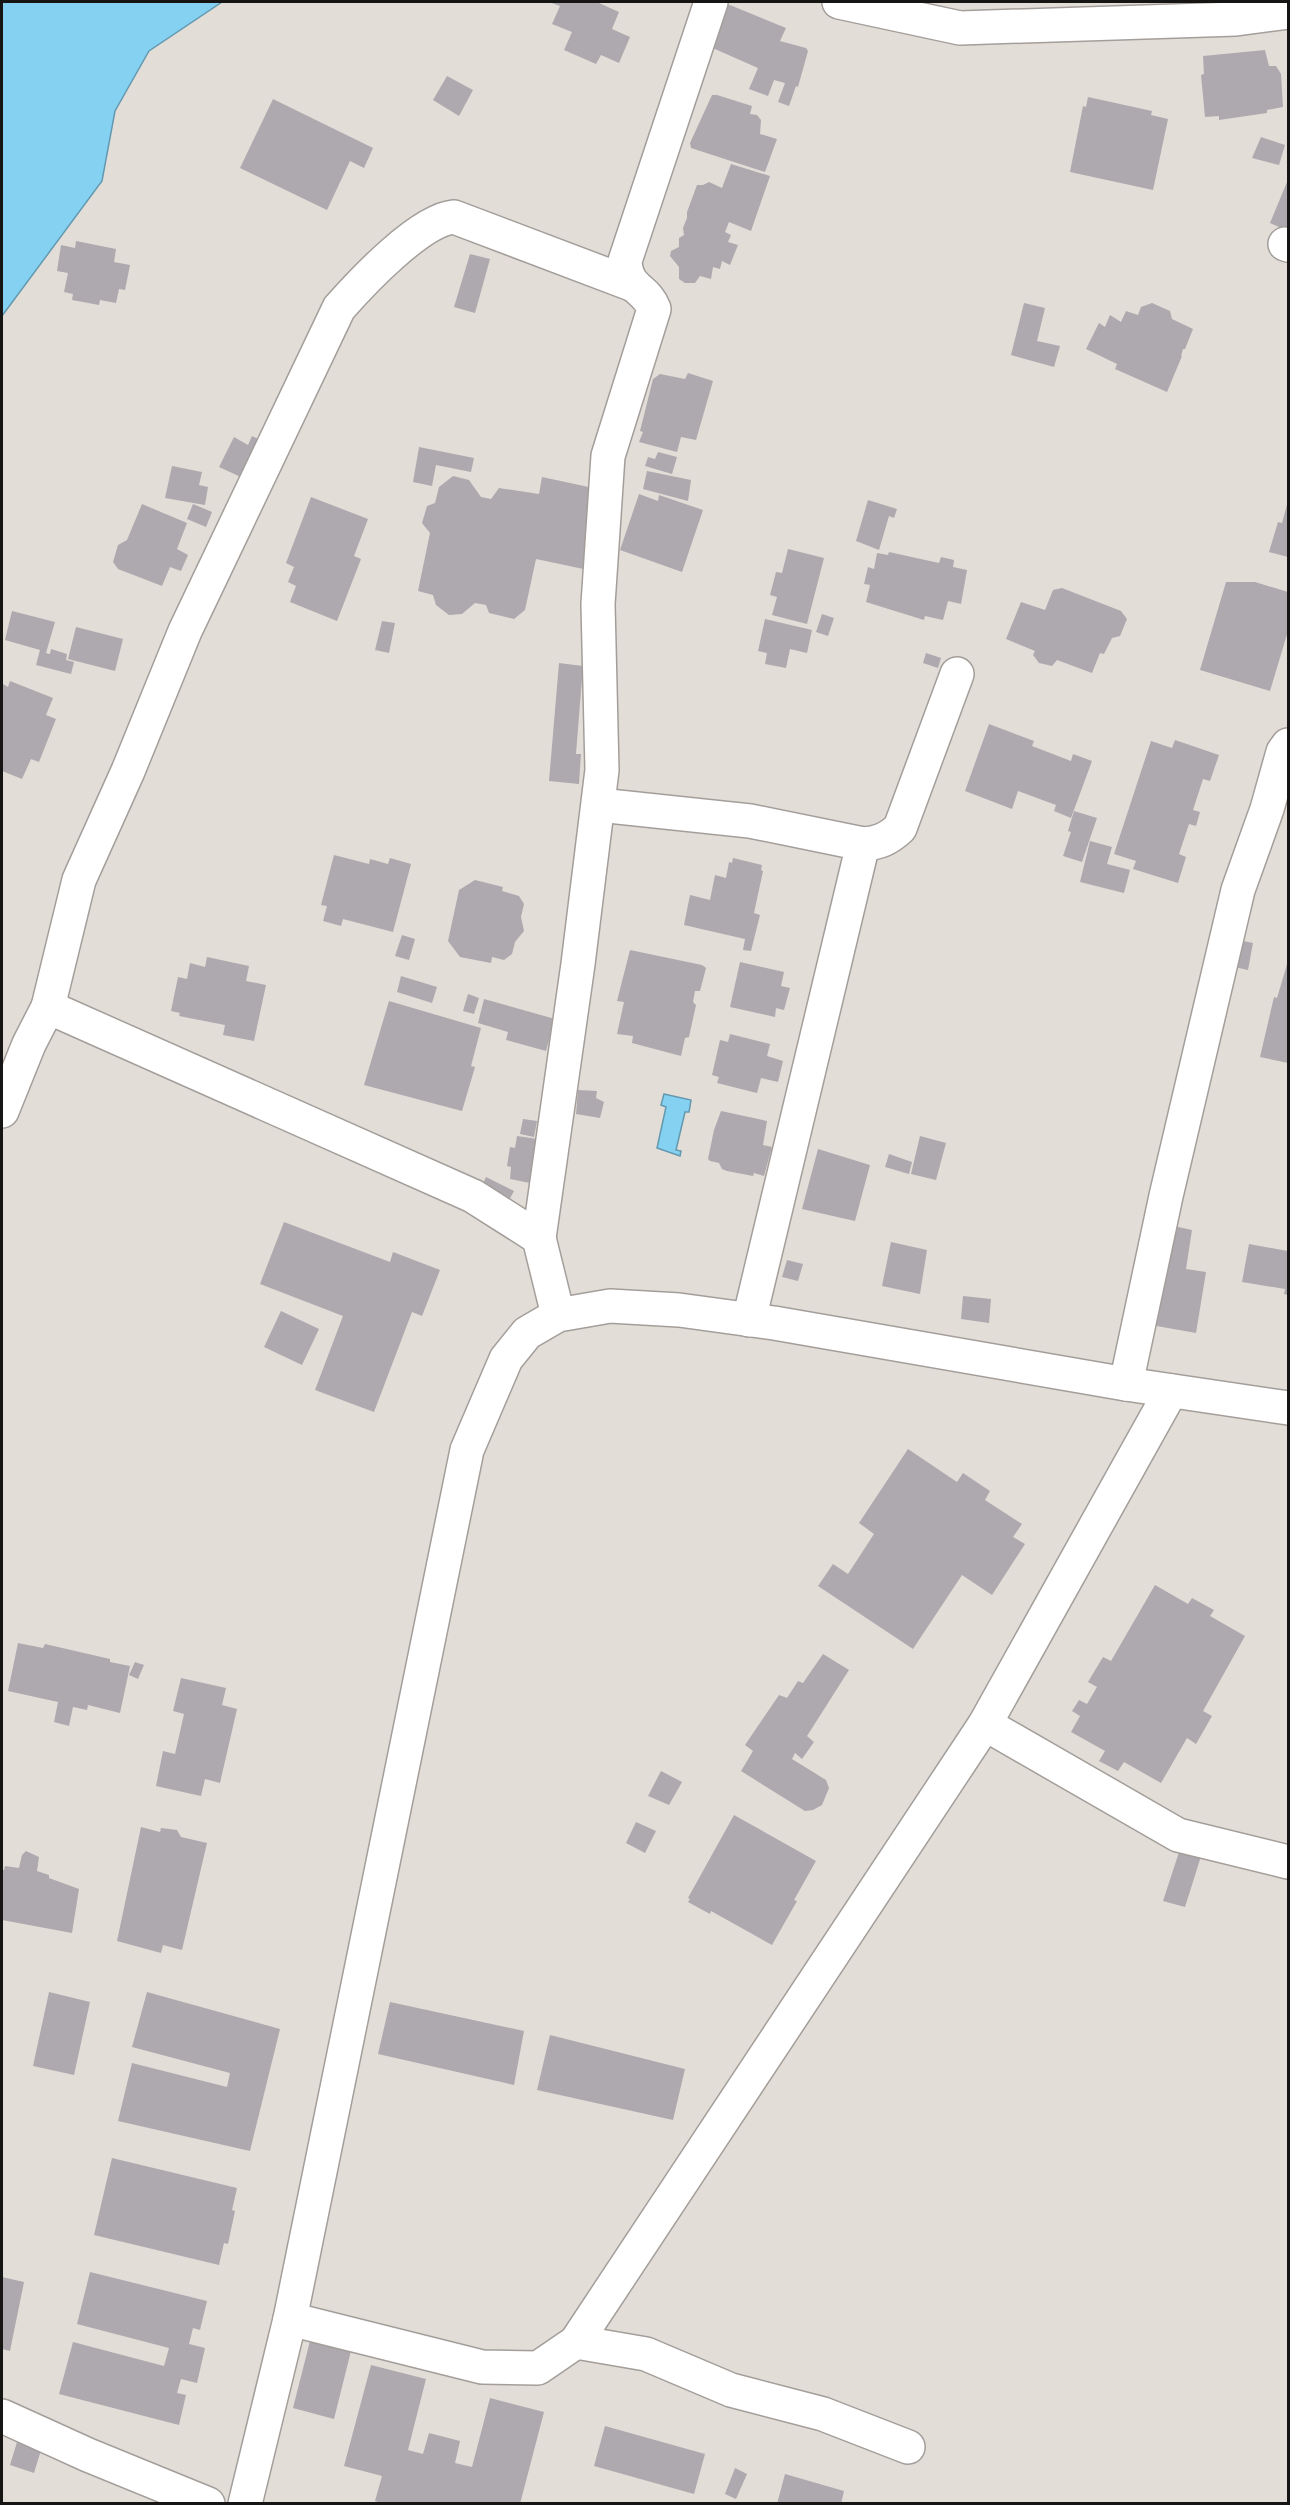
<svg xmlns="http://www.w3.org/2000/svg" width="1290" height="2505" viewBox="0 0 1290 2505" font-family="Karla,sans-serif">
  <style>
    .water { fill: #84d1f2; stroke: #6399af; stroke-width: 1.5 }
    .building { fill: #ada9ae }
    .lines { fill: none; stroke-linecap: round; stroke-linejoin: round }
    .minor-casing { stroke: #a49e9a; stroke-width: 36 }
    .minor { stroke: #fff; stroke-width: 33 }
  </style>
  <rect width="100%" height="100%" fill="#e3ddd8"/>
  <g class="water">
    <polygon points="2,2 222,2 149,51 115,111 102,181 2,316"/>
    <polygon points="664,1094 691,1100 689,1112 685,1112 676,1150 681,1151 680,1156 657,1148 666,1107 661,1105"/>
  </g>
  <g class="building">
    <polygon points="549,2 600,2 599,3 619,12 612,29 630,37 619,63 601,55 596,64 564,50 572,32 552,24 560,6"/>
    <polygon points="730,5 786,28 780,41 806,48 808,51 798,87 796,86 789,106 778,102 785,83 774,80 768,96 749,89 758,68 708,46 723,6"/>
    <polygon points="1265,50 1269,66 1276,66 1281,74 1283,107 1267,110 1267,113 1219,120 1219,116 1205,117 1201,75 1204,74 1203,56"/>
    <polygon points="447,76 473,90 459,116 433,100"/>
    <polygon points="712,95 717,95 752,106 750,114 757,115 761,120 760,134 777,139 765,172 691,148 690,143"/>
    <polygon points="1088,97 1152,111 1151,115 1168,119 1153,190 1070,172 1083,106 1086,107"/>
    <polygon points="273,99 373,148 364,168 350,161 327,210 240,168"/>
    <polygon points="1261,137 1285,145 1279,165 1252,158"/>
    <polygon points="731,164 770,176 751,231 729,222 725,232 731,235 728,242 738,245 730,265 722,261 720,269 713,267 711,279 700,276 695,283 685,283 679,279 679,267 670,256 671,251 679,247 679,238 684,235 683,228 687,218 687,212 697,185 703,185 709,182 722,188"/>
    <polygon points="1287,182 1288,183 1288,231 1270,223"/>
    <polygon points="76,241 116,249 114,262 130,265 125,290 119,289 116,303 100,300 99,305 72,300 73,294 64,292 68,273 57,271 61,245 75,248"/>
    <polygon points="470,254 490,259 475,313 454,307"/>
    <polygon points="1024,303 1045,308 1037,341 1060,346 1054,367 1011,355"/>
    <polygon points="1152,303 1170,311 1172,319 1193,329 1185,349 1183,349 1181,356 1182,356 1167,392 1115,369 1117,364 1086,349 1099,323 1105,327 1110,315 1121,322 1126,311 1138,315 1141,307"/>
    <polygon points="688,373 713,381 696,440 681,437 677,452 639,442 643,432 640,431 653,379 660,374 685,379"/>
    <polygon points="252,436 262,441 243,478 219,467 234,437 248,445"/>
    <polygon points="419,447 474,458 471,472 436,465 432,486 413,482"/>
    <polygon points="658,452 677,457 672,474 645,466 648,457 655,459"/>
    <polygon points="172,466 202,472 199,485 208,487 205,505 165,498"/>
    <polygon points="647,471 691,480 688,501 643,489"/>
    <polygon points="453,476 469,480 481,497 491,499 499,488 539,494 542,477 598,489 593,571 536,559 525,610 514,619 489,613 486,605 475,603 462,614 449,615 436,605 433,595 418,591 430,533 422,523 427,506 435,503 439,487"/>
    <polygon points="639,494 658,501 659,495 703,510 682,572 620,550"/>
    <polygon points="311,497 368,519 354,556 361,559 337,621 290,602 296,586 288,582 294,567 286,563"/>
    <polygon points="868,500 897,509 894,518 889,516 879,550 856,541"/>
    <polygon points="1288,501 1288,557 1269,552 1278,522 1282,523"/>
    <polygon points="142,504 187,523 177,549 188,555 181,571 170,567 162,586 118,569 113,562 118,545 127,540"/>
    <polygon points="193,504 212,512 206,527 187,519"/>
    <polygon points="788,549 824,558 807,624 772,615 777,597 770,595 776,572 782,573"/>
    <polygon points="889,552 939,563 941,557 954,560 953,567 967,570 961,604 948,601 943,620 925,616 924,620 866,602 870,585 864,584 868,567 874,569 877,553 888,555"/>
    <polygon points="1226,582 1255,582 1288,592 1288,631 1270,691 1200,670"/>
    <polygon points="1062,588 1121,611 1127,619 1120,636 1112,638 1104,654 1100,653 1092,673 1057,660 1052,666 1039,663 1033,655 1035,651 1006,639 1021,602 1045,610 1053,590"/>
    <polygon points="12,611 55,622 46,653 50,654 51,649 67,654 66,660 74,662 71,674 36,665 40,650 5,640"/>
    <polygon points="822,614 834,618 828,636 816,632"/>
    <polygon points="765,619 812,630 807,653 790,649 786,668 765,664 767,653 758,651"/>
    <polygon points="382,621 395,623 389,653 375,650"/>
    <polygon points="76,627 123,639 115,671 68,659"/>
    <polygon points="926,653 941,658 938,668 923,663"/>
    <polygon points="559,663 583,666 576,754 581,754 579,784 549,781"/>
    <polygon points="10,681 53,698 46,715 56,719 39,762 31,759 22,779 2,771 2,689 3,684 8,687"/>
    <polygon points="989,724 1034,741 1032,746 1071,761 1073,754 1092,761 1071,818 1054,811 1056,805 1018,791 1012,809 965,791"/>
    <polygon points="1175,740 1219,755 1210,781 1203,779 1193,810 1200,812 1196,826 1189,824 1179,854 1186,857 1178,883 1133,869 1136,861 1114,854 1151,741 1172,748"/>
    <polygon points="1074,811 1097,818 1082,862 1063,856 1071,832 1068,831"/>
    <polygon points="1090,841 1112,847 1107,864 1130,870 1124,893 1080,882"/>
    <polygon points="334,855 369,864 370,859 388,864 390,858 411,864 393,932 343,919 341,926 323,921 327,906 321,905"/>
    <polygon points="733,858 762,865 761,870 763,871 754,913 760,915 751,951 743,950 745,939 684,925 690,895 710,900 715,875 726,878 729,862 732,863"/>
    <polygon points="475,880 503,887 502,891 519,896 524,904 521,917 524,931 515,942 512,954 504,960 492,957 491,963 460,957 448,941 459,890"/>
    <polygon points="402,935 415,939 409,960 395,956"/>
    <polygon points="1234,939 1253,943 1248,970 1230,966"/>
    <polygon points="630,950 702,965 706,968 700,991 695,991 693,1002 696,1005 689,1037 685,1038 681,1056 632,1043 633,1036 617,1034 624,1002 617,1001"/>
    <polygon points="207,957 249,966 246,981 266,985 254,1041 223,1035 225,1025 179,1016 180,1013 171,1011 178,977 187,979 190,963 205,967"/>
    <polygon points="1288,961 1288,1063 1260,1057 1274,997 1277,998"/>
    <polygon points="740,962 784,972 781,986 790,988 784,1010 776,1008 775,1017 730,1007"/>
    <polygon points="401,976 437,987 432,1003 397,992"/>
    <polygon points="468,994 479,998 474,1014 463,1011"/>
    <polygon points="484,999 555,1019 546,1051 506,1040 508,1032 478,1023"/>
    <polygon points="389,1001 481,1028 471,1066 475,1067 462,1111 364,1085"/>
    <polygon points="730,1034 770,1044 767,1056 783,1061 778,1082 761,1078 757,1093 717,1083 719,1077 712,1075 720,1040 728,1042"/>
    <polygon points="578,1090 597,1091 596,1098 604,1102 600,1118 576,1114"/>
    <polygon points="721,1111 767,1121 763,1145 772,1147 764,1176 754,1173 753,1176 727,1171 722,1169 719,1163 710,1161 708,1159 714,1130"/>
    <polygon points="523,1119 537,1121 534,1137 520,1134"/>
    <polygon points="517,1136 537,1139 530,1183 510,1179 511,1167 507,1166 510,1147 515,1148"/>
    <polygon points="920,1136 946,1143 936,1180 911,1174"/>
    <polygon points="818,1149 870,1165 855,1221 802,1209"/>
    <polygon points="889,1154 912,1162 909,1174 885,1167"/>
    <polygon points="486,1177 514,1191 507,1204 480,1190"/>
    <polygon points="284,1222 390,1262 393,1252 440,1270 422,1316 412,1312 374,1412 315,1390 343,1316 260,1284"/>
    <polygon points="1169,1225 1192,1230 1186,1269 1206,1272 1196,1333 1151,1325"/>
    <polygon points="891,1242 927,1250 920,1294 882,1286"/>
    <polygon points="1249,1244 1288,1251 1288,1295 1284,1294 1285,1289 1242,1282"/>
    <polygon points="787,1260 803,1264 798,1281 782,1277"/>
    <polygon points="963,1296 991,1299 989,1323 961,1319"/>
    <polygon points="281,1311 319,1329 302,1365 264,1347"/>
    <polygon points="908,1449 957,1482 963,1473 990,1491 985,1500 1022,1524 1013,1537 1025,1544 992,1595 962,1575 913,1649 818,1586 833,1564 848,1574 874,1534 859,1523"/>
    <polygon points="1155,1585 1188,1604 1192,1598 1214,1610 1210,1616 1245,1636 1203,1711 1212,1716 1196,1744 1187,1738 1161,1783 1124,1762 1118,1771 1099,1761 1105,1751 1071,1732 1080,1716 1072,1711 1079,1700 1087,1704 1097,1687 1088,1682 1103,1657 1111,1661"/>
    <polygon points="18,1643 43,1648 45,1644 110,1659 110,1662 130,1666 120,1713 88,1705 87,1710 73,1707 69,1726 54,1722 58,1702 8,1691"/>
    <polygon points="823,1654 849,1670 807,1736 814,1742 802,1759 795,1753 792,1759 826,1780 829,1788 822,1805 813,1810 805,1811 741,1771 753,1751 745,1745 779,1695 787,1698 798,1681 803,1683"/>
    <polygon points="135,1662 144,1665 138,1679 129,1675"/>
    <polygon points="181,1678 226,1688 222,1705 237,1709 220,1783 205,1779 201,1796 156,1786 163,1751 175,1754 184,1714 173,1711"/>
    <polygon points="661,1771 682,1782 669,1805 648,1796"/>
    <polygon points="734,1815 816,1861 794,1900 797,1901 772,1945 711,1911 710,1914 688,1902 690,1899 688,1898"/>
    <polygon points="636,1822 656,1831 645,1853 626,1843"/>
    <polygon points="141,1827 160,1832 161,1828 177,1830 181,1837 207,1843 182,1950 163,1945 161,1953 117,1941"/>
    <polygon points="1182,1843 1203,1850 1185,1907 1163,1901"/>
    <polygon points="26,1851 39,1857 37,1871 49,1875 49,1878 79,1889 72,1933 2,1920 2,1870 4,1870 5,1866 19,1868 22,1855"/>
    <polygon points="49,1992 90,2002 74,2075 33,2066"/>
    <polygon points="147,1992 280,2029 250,2151 118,2121 132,2063 227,2087 230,2073 132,2047"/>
    <polygon points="390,2002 524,2031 514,2085 378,2054"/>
    <polygon points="550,2035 685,2069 673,2120 537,2090"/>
    <polygon points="112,2158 237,2188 232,2210 235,2211 228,2244 224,2243 219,2265 94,2235"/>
    <polygon points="90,2272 207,2301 200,2330 193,2328 189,2344 205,2348 197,2383 181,2379 177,2393 186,2395 179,2425 59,2394 73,2342 164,2366 169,2348 77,2324"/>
    <polygon points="2,2277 24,2282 10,2351 2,2349"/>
    <polygon points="312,2333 353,2343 334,2419 293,2408"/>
    <polygon points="371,2365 426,2379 408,2450 423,2454 429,2433 460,2441 455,2463 472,2467 490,2398 544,2412 520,2504 383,2504 375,2501 382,2476 344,2466"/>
    <polygon points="605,2426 705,2454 694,2494 594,2466"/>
    <polygon points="17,2442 41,2450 34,2473 10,2465"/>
    <polygon points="735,2468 747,2474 736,2499 725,2494"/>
    <polygon points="785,2474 844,2491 841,2504 777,2504"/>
  </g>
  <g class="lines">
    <g class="minor-casing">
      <g id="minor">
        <polyline points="839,2 960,28 1236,19 1288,12"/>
        <polyline points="1285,244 1288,245"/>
        <path d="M599 805 750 821 863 844C879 843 888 839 900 828L957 674"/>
        <path d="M48 1007 79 880 128 771 185 631 339 308C362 282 420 220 454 217L631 284"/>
        <polyline points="2,1111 29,1044 48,1007 473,1196 539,1238 558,1315"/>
        <path d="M539 1238 578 964 602 770 598 604 608 456 654 309C646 287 627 291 625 261L711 2"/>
        <polyline points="749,1320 863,844"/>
        <polyline points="1126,1384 1166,1196 1238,890 1267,809 1283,752 1288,745"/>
        <polyline points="985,1724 1178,1835 1288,1862"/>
        <polyline points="290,2319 482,2367 538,2368 576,2342 985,1724 1171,1391"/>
        <polyline points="576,2342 646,2354 731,2390 823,2414 908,2447"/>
        <polyline points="2,2416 88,2455 208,2504"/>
        <polyline points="245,2504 290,2319 467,1450 506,1359 527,1333 558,1315 610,1306 679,1310 774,1323 1126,1384 1288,1408"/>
      </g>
    </g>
    <use href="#minor" class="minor"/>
  </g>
  <rect width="1290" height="2505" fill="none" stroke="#171513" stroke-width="6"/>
</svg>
